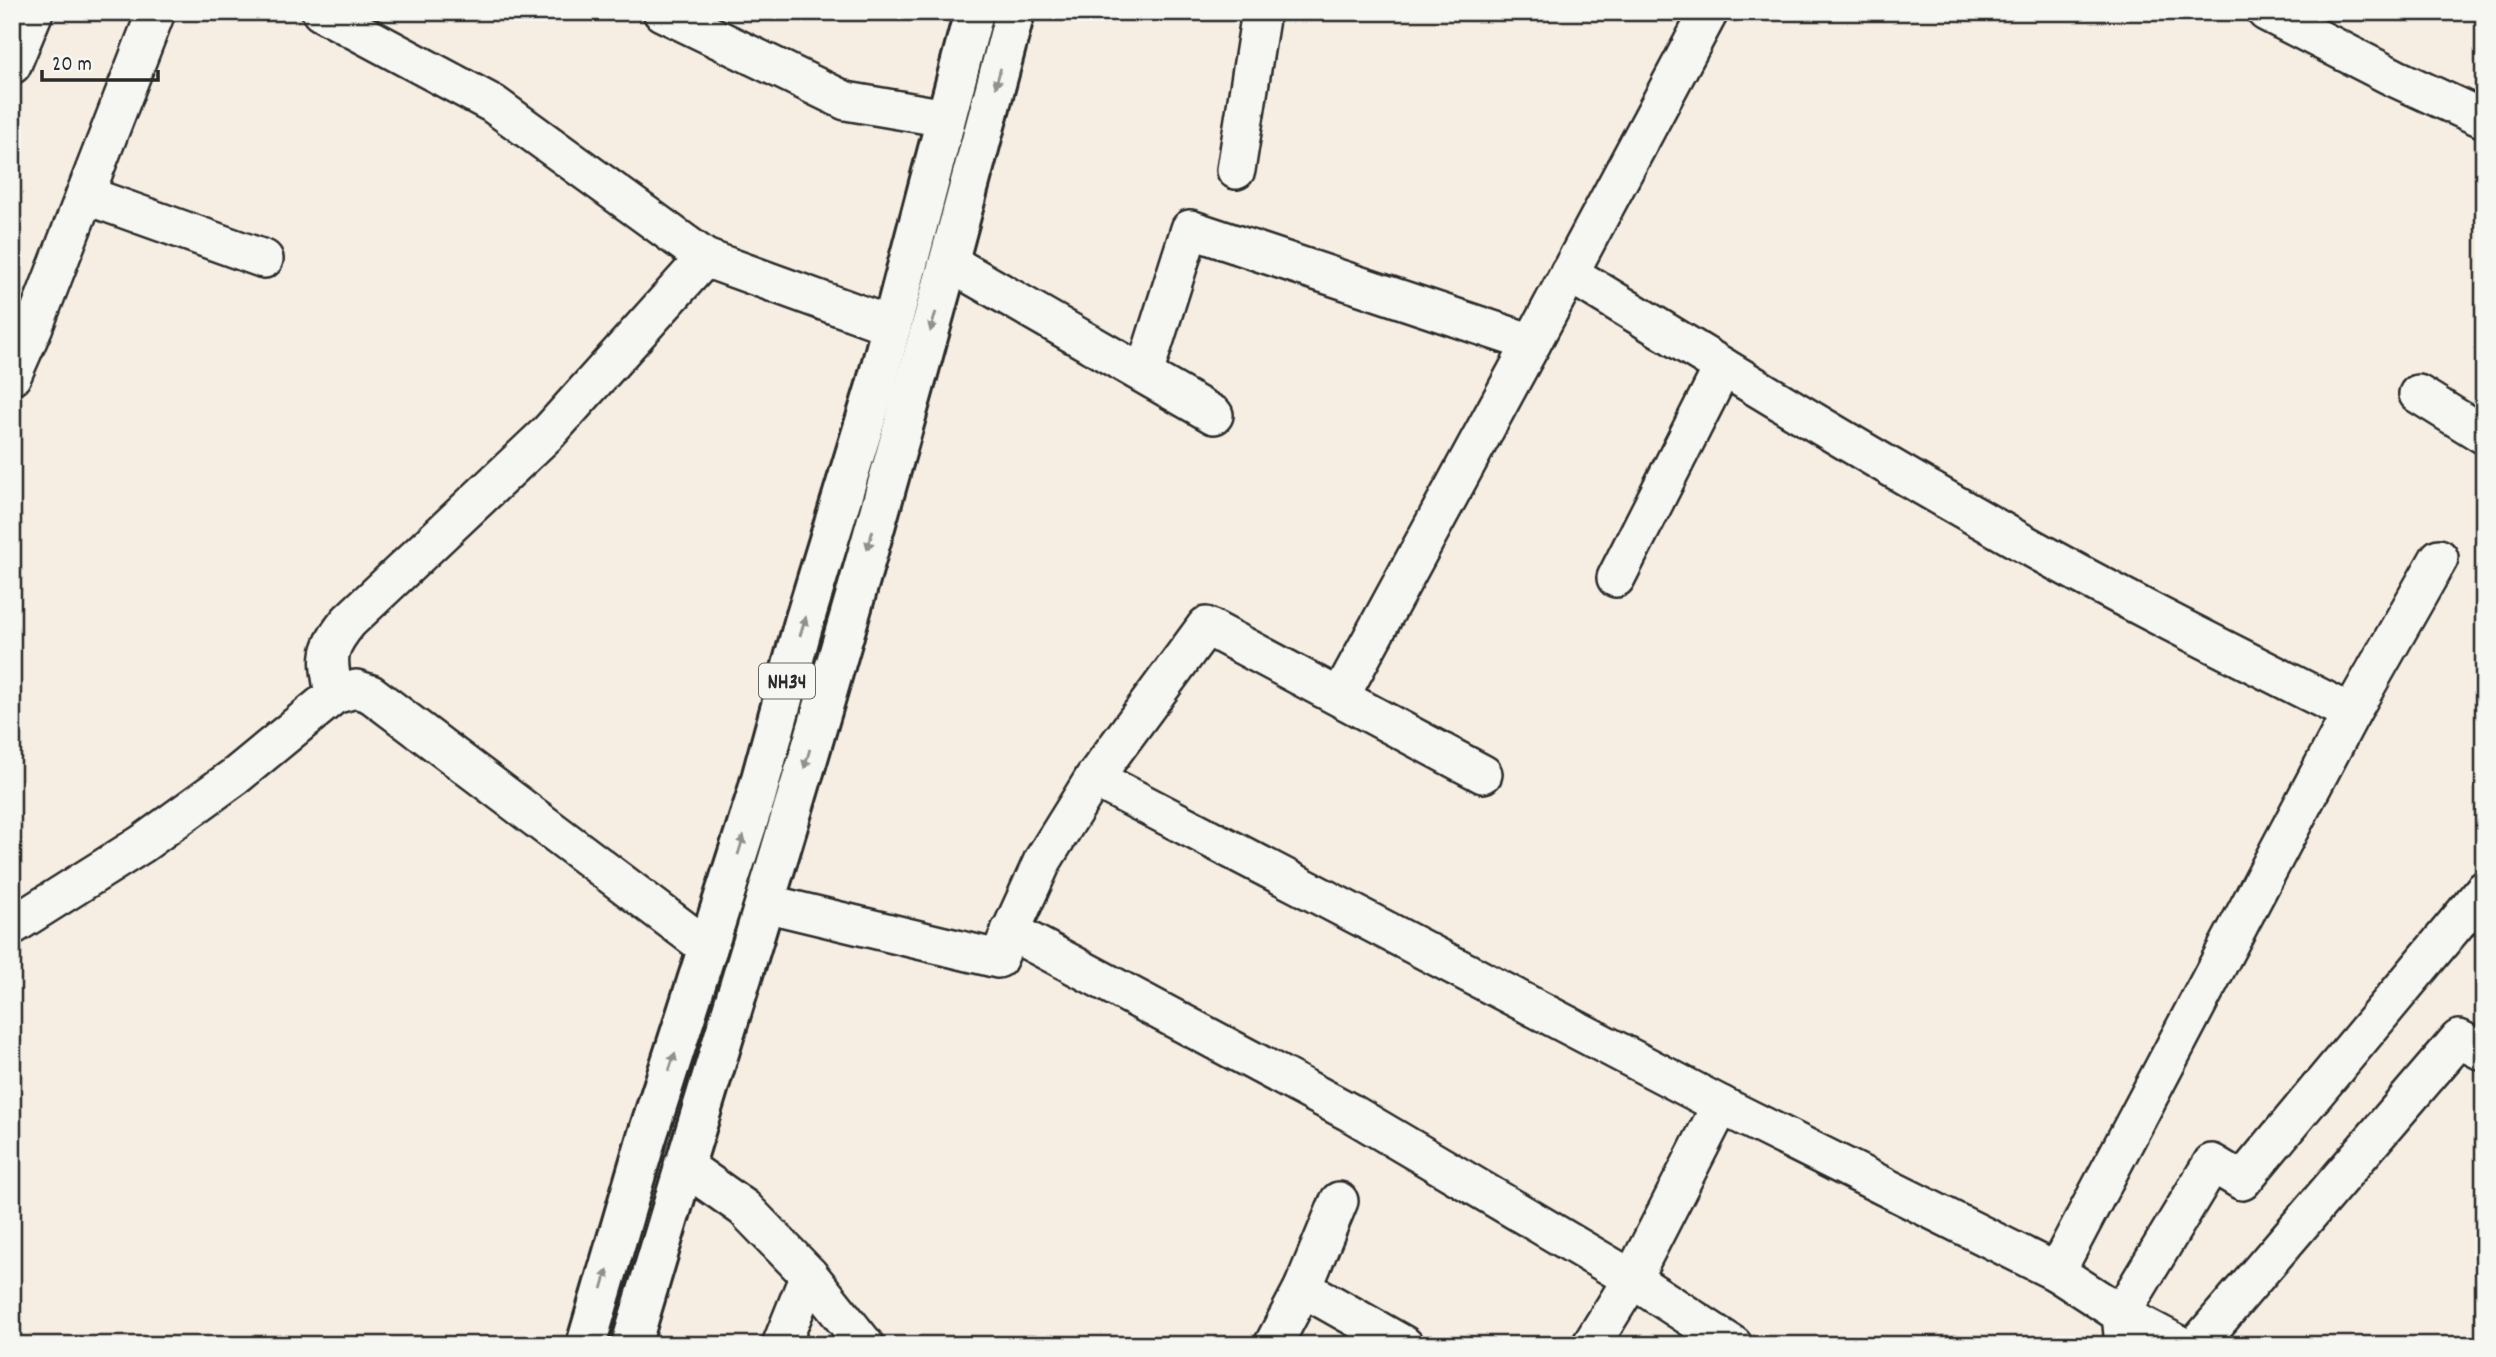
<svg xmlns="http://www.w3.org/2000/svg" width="2496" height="1357" viewBox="0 0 2496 1357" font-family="Dekko,sans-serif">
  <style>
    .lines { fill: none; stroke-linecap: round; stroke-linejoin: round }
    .minor-casing { stroke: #2b2b2b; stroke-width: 42 }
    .highway-casing { stroke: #2b2b2b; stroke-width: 44 }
    .minor { stroke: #f6f6f2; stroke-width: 37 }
    .highway { stroke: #f6f6f2; stroke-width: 38 }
    .oneway { fill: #90908e }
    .labels { text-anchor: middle; stroke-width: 7; stroke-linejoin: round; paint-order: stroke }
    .shield { fill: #f6f6f2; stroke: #686867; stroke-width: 2 }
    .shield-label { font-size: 21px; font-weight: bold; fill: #2b2b2b }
  </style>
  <rect width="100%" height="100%" fill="#f6eee3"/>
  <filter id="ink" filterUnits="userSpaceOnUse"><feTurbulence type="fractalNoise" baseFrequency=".0143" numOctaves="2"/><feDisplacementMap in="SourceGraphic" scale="14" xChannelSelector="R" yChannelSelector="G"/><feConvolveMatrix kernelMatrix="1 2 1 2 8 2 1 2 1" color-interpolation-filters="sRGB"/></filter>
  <g filter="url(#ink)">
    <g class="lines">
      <g class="minor-casing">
        <g id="minor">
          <polyline points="321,12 493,104 705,258 892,326"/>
          <polyline points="662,12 846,101 946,118"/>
          <polyline points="2266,12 2395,78 2484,119"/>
          <polyline points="12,65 34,12"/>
          <polyline points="1236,170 1261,12"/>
          <polyline points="85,195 264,259"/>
          <polyline points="950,263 1214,415"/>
          <path d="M1569 273C1707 357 1844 442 1984 521 2104 590 2227 651 2351 713"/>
          <polyline points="1144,374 1190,229 1532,343 1709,12"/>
          <polyline points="12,376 34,326 156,12"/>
          <polyline points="2418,394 2484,435"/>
          <polyline points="1616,578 1723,367"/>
          <path d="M334 695C328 658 324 651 349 621L549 432 705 258"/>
          <polyline points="1340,697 1532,343"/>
          <polyline points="1094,778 1721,1105 2056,1272"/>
          <polyline points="765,903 998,959 1043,860 1094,778 1206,626 1483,774"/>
          <polyline points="12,926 142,844 237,775 334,695 356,689 371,694 708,948"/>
          <polyline points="1010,931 1351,1113 1632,1279 1733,1345"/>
          <polyline points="683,1165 744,1208 809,1275 865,1345"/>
          <polyline points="1303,1288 1404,1345"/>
          <polyline points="781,1345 809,1275"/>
          <polyline points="1273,1345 1303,1288 1339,1201"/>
          <polyline points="1591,1345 1632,1279 1721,1105"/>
          <polyline points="2124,1345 2121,1314 2212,1163 2242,1181 2484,890"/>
          <polyline points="2180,1345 2121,1314 2056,1272 2351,713 2439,558"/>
          <polyline points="2197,1345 2459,1039 2484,1052"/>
        </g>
      </g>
      <g class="highway-casing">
        <g id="highway">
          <polyline points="586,1345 646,1140 756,797 804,622 875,389 974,12"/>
          <path d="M631 1345C674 1198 720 1051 764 905 854 609 937 311 1015 12"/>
        </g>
      </g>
      <use href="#minor" class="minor"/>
      <use href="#highway" class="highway"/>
    </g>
    <defs><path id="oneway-solid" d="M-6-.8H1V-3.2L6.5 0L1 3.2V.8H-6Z" transform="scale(1.75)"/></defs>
    <g class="oneway">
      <use href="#oneway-solid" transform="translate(998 78) rotate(105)"/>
      <use href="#oneway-solid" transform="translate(933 322) rotate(106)"/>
      <use href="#oneway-solid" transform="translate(870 540) rotate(106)"/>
      <use href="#oneway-solid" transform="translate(803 626) rotate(-73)"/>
      <use href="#oneway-solid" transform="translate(807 759) rotate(106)"/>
      <use href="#oneway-solid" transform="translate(741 845) rotate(-73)"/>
      <use href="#oneway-solid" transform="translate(672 1062) rotate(-72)"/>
      <use href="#oneway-solid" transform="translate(605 1279) rotate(-74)"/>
    </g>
  </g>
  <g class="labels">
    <rect class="shield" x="759" y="663.5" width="56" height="35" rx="5"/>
    <g class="shield-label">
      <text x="787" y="688">NH34</text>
    </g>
  </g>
  <rect width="2496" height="1357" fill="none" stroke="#f6f6f2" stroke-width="42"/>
  <rect x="21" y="21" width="2454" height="1315" fill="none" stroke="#2b2b2b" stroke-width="2.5" filter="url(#ink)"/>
  <path d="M42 70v10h116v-10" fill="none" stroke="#2b2b2b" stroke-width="3.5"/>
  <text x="52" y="70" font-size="21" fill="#2b2b2b" stroke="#f6f6f2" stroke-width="5" paint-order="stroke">20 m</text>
</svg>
